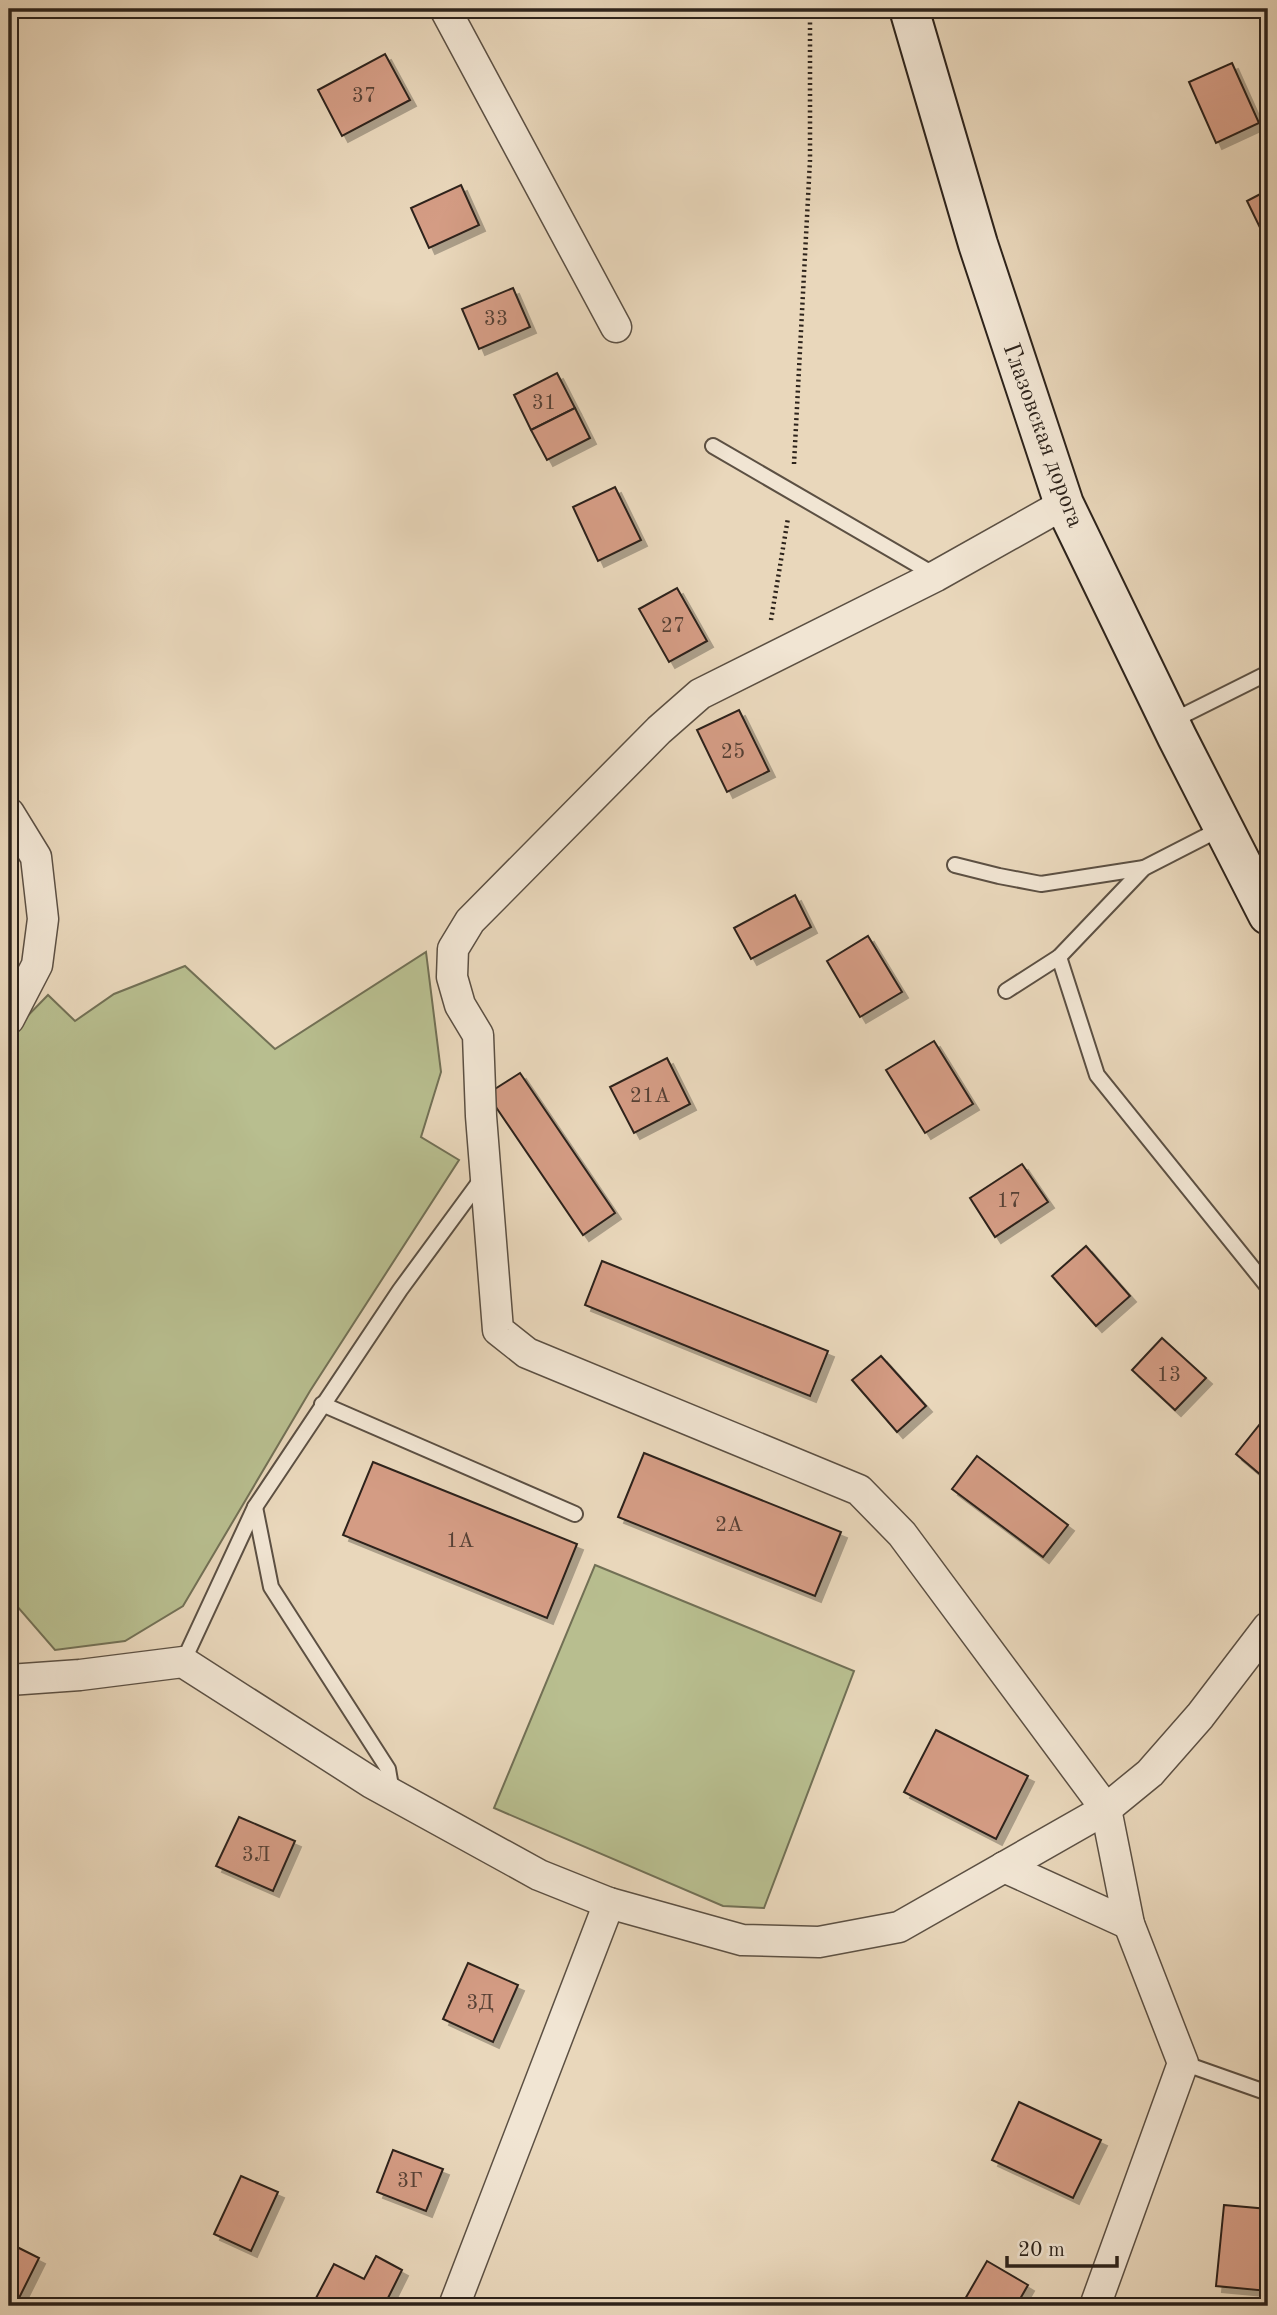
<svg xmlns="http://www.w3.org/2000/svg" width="1277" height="2315" viewBox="0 0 1277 2315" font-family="'Old Standard TT',serif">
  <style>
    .green { fill: #b8be8f; stroke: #727055; stroke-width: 2 }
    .building { fill: #d49c84; stroke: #2d231b; stroke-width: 2; filter: url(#shadow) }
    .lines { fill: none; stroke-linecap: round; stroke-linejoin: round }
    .lane-casing { stroke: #5c5043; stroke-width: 18 }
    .street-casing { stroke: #5c5043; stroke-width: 33 }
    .secondary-casing { stroke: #2d231b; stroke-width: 42 }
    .path { stroke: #2d231b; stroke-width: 4.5; stroke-dasharray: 2 3.5; stroke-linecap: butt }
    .lane { stroke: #f1e5d3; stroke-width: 14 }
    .street { stroke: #f1e5d3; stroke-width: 30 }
    .secondary { stroke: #f1e5d3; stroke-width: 38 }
    .labels { text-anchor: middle; stroke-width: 7; stroke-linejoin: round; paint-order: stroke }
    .number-label { font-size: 21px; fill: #574135 }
    .street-label { font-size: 24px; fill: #2d231b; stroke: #f1e5d3 }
  </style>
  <defs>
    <filter id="shadow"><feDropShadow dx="6" dy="6" stdDeviation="0" flood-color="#0004"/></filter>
  </defs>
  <rect width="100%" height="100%" fill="#e9d7bb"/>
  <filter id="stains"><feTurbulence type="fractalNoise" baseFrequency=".00286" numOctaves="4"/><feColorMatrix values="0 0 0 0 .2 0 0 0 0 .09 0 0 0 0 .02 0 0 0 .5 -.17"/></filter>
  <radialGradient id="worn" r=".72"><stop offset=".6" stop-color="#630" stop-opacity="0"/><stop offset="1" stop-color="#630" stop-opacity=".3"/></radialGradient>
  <g class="green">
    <polygon points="426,952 441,1072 421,1137 459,1160 310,1391 183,1606 125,1641 55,1650 9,1597 9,1035 48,995 75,1021 114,994 185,966 275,1049"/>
    <polygon points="595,1565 854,1671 764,1908 723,1906 494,1808"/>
  </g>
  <g class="building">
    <polygon points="385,54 410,100 342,136 318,90"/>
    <polygon points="1232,63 1259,123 1216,143 1189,82"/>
    <polygon points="461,185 479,225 429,248 411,208"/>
    <polygon points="1268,190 1268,244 1247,201"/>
    <polygon points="513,288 530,327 479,349 462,309"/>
    <polygon points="557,373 575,408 531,430 514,395"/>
    <polygon points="575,408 590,438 547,460 531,430"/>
    <polygon points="615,487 641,540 598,561 573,507"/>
    <polygon points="677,588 707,641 669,662 639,609"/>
    <polygon points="739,710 769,771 727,792 697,730"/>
    <polygon points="795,895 811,927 751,959 734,928"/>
    <polygon points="868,936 902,992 860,1017 827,961"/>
    <polygon points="934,1041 973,1104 925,1133 886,1070"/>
    <polygon points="667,1058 690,1104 634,1133 610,1087"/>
    <polygon points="520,1073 615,1213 583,1235 487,1094"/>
    <polygon points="1022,1164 1048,1202 995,1237 970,1198"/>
    <polygon points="1086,1246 1130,1296 1096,1326 1052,1276"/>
    <polygon points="602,1261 828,1351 810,1396 585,1305"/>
    <polygon points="1162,1338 1206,1378 1175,1410 1132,1370"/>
    <polygon points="881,1356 926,1406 897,1432 852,1380"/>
    <polygon points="1260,1424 1268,1431 1268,1481 1236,1454"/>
    <polygon points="644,1453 841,1532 815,1596 618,1517"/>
    <polygon points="977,1456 1068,1525 1043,1557 952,1489"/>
    <polygon points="373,1462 577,1544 547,1618 343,1535"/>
    <polygon points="936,1730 1028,1776 996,1839 904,1792"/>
    <polygon points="239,1817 295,1841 273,1891 216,1866"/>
    <polygon points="468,1963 518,1985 493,2042 443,2019"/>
    <polygon points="1019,2102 1101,2140 1073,2198 992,2160"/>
    <polygon points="393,2150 443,2169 426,2211 377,2192"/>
    <polygon points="241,2176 278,2192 251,2251 214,2234"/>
    <polygon points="1224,2205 1268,2209 1268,2291 1216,2286"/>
    <polygon points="9,2243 39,2258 15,2306 9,2306"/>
    <polygon points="376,2256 402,2270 384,2306 332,2306 316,2298 334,2264 364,2279"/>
    <polygon points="987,2261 1028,2285 1016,2306 961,2306"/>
  </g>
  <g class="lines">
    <g class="lane-casing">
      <g id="lane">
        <polyline points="713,446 935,575"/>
        <polyline points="1172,721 1268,673"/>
        <polyline points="955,865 999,876 1041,884 1144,868"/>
        <polyline points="1059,957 1097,1075 1268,1287"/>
        <polyline points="1006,991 1059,957 1144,868 1222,828"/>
        <polyline points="322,1404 575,1514"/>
        <polyline points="255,1507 271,1587 388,1769 392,1792"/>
        <polyline points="183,1662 255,1507 400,1290 483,1177"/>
        <polyline points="1183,2063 1268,2093"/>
      </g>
    </g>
    <g class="street-casing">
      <g id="street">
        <polyline points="445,9 616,327"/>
        <polyline points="1064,504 936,576 700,694 659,730 470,921 453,949 452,977 460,1005 478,1035 481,1116 498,1330 527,1353 859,1490 902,1534 1106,1809 1129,1924 1183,2063 1095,2306"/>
        <polyline points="9,813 36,857 43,919 37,965 9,1019"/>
        <polyline points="9,1680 80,1675 183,1662 372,1783 539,1875 609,1903 742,1940 819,1942 899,1927 1106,1809 1150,1773 1200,1716 1268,1627"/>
        <polyline points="1004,1867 1129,1924"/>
        <polyline points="454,2306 609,1903"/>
      </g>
    </g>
    <g class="secondary-casing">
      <polyline id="secondary" points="909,9 978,244 1064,504 1177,737 1268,915"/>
    </g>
    <g class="path">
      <polyline points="794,464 810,160 810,9"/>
      <polyline points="771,620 788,518"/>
    </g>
    <use href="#lane" class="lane"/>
    <use href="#street" class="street"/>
    <use href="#secondary" class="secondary"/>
  </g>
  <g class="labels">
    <g class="number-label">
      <text x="364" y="102">37</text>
      <text x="496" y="325">33</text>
      <text x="544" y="409">31</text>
      <text x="673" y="632">27</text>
      <text x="733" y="758">25</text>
      <text x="650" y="1102">21А</text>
      <text x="1009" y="1207">17</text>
      <text x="1169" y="1381">13</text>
      <text x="729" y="1531">2А</text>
      <text x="460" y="1547">1А</text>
      <text x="256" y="1861">3Л</text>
      <text x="480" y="2009">3Д</text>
      <text x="410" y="2187">3Г</text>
    </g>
    <g class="street-label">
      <text transform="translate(1044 435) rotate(70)" y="8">Глазовская дорога</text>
    </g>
  </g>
  <rect width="1277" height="2315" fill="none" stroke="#e9d7bb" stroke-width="35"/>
  <rect x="10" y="10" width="1256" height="2294" fill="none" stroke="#2d231b" stroke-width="3.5"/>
  <rect x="18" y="18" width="1242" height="2280" fill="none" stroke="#2d231b" stroke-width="2"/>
  <path d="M1007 2256v10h110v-10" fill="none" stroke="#2d231b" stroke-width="3.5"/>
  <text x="1018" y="2256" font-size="21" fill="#2d231b" stroke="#f1e5d3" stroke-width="5" paint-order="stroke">20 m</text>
  <rect width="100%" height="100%" filter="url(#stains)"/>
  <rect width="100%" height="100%" fill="url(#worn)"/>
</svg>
